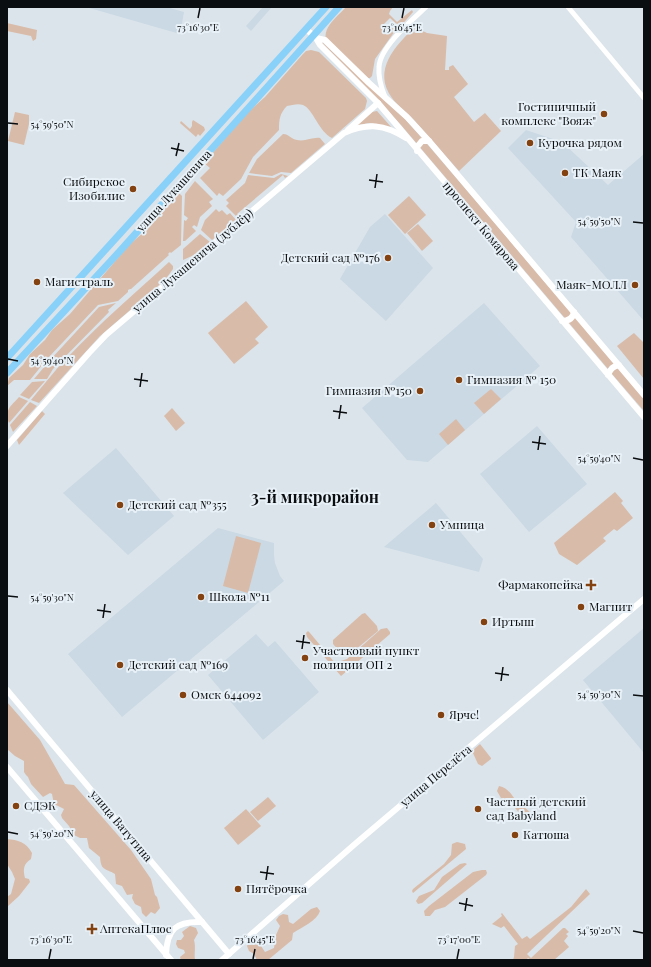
<svg xmlns="http://www.w3.org/2000/svg" width="651" height="967" viewBox="0 0 651 967" font-family="'Playfair Display',serif">
  <style>
    .built { fill: #cad9e4 }
    .green { fill: #d9bba9 }
    .lines { fill: none; stroke-linecap: round; stroke-linejoin: round }
    .tertiary { stroke: #fff; stroke-width: 5 }
    .secondary { stroke: #fff; stroke-width: 6 }
    .primary { stroke: #89d1f9; stroke-width: 7 }
    .ticks { fill: none; stroke: #0b0e10; stroke-width: 1.5 }
    .poi-dot { fill: #844211; stroke: #e8f1f7; stroke-width: 1.5 }
    .labels { text-anchor: middle; stroke-width: 4; stroke-linejoin: round; paint-order: stroke }
    .poi-label { font-size: 12px; fill: #0b0e10; stroke: #e8f1f7; text-anchor: start }
    .street-label { font-size: 12px; fill: #0b0e10; stroke: #e8f1f7 }
    .district-label { font-size: 16px; font-weight: bold; fill: #0b0e10; stroke: #e8f1f7 }
    .ticks-label { font-size: 10px; text-anchor: middle; fill: #0b0e10; stroke: #e8f1f7; stroke-width: 4; stroke-linejoin: round; paint-order: stroke }
  </style>
  <rect width="100%" height="100%" fill="#dbe4ea"/>
  <g class="built">
    <polygon points="86,7 166,7 184,12 180,34"/>
    <polygon points="263,7 272,7 251,31 246,26"/>
    <polygon points="526,130 562,142 608,185 644,154 644,321 571,237 576,222 508,148"/>
    <polygon points="385,214 433,268 386,321 340,279 370,227"/>
    <polygon points="484,303 540,366 428,462 407,460 362,408"/>
    <polygon points="537,426 587,484 529,532 480,474"/>
    <polygon points="116,448 174,516 128,555 63,493"/>
    <polygon points="436,503 483,559 479,572 384,547"/>
    <polygon points="218,528 274,543 274,555 275,563 280,576 284,581 122,717 68,654"/>
    <polygon points="644,628 644,753 583,680"/>
    <polygon points="256,634 268,647 275,641 319,692 263,740 208,675"/>
  </g>
  <g class="green">
    <path d="M346 7H393L390 11 389 14 397 22 412 10 413 12 400 27 390 18 382 26 385 31 391 26 395 31 375 59 372 76 370 78H368L326 39C323 27 339 15 346 7Z"/>
    <polygon points="7,23 37,30 36,39 33,41 31,36 7,31"/>
    <path d="M415 27 427 33 447 36 445 70H449V67L453 65 468 84 454 97 474 122 485 113 501 131 459 171C444 154 429 137 414 120 407 113 398 106 392 98 372 70 395 46 415 27Z"/>
    <polygon points="322,42 405,119 428,145 615,364 611,365 608,369 401,125 377,99 321,43"/>
    <path d="M311 50 319 52 366 98 367 101 365 109 332 138C319 132 313 109 303 105 298 103 292 105 287 106 280 113 279 119 279 130L253 157 241 179 223 196 219 193 217 196 200 178 210 168 204 163 248 112 265 97 303 54 306 51Z"/>
    <polygon points="377,111 392,128 370,123 358,125 358,123 372,112"/>
    <polygon points="15,112 29,115 29,124 24,145 8,141"/>
    <polygon points="193,120 204,127 205,130 200,136 198,134 196,137 180,123 181,121 190,129 192,126 192,122"/>
    <path d="M283 134C289 134 291 139 297 140 305 142 312 137 320 138L325 144 291 173 281 172 272 176 249 173 257 159Z"/>
    <polygon points="281,174 288,176 285,178 283,175 237,214 238,215 236,216 226,206 229,203 226,200 245,183 248,175 274,178"/>
    <polygon points="195,181 213,199 209,202 212,206 200,217 197,227 194,225 192,227 196,231 185,241 183,241 184,220 186,221 188,218 184,215 185,194"/>
    <polygon points="177,191 182,196 181,245 171,253 170,252 168,254 169,255 131,289 130,289 128,290 128,292 118,301 98,305 47,359 30,380 14,380 7,386 9,378 23,365 30,354 45,340 52,330 70,314 129,245 144,232 151,224 154,216"/>
    <polygon points="409,196 426,215 405,234 388,215"/>
    <polygon points="216,209 219,212 222,210 227,215 230,213 236,220 212,240 201,230 205,220"/>
    <polygon points="418,224 433,241 422,251 407,233"/>
    <polygon points="200,234 210,242 194,255 183,260 183,249"/>
    <path d="M169 262 173 266V269L165 280 100 336 39 403 31 400C43 386 54 371 67 358 99 324 134 294 169 262Z"/>
    <polygon points="246,301 268,327 255,339 259,343 234,364 208,333"/>
    <polygon points="116,303 108,310 109,312 53,369 47,379 34,379 51,359 99,307"/>
    <polygon points="634,333 644,343 644,379 617,346"/>
    <polygon points="613,368 619,368 644,399 644,411 612,374"/>
    <polygon points="45,381 29,399 20,395 32,382"/>
    <polygon points="491,389 501,399 484,414 474,403"/>
    <path d="M19 397 28 401 9 423C4 410 11 406 19 397Z"/>
    <polygon points="30,402 37,406 13,432 10,425"/>
    <polygon points="172,408 185,423 176,431 164,416"/>
    <polygon points="42,411 45,414 19,445 17,440"/>
    <polygon points="456,419 465,430 448,445 439,434"/>
    <polygon points="615,492 623,501 621,503 633,518 617,531 614,529 603,538 606,541 577,565 559,554 554,543"/>
    <polygon points="236,536 261,543 248,593 223,586"/>
    <polygon points="365,613 377,626 378,631 348,656 344,656 333,644 333,640 362,614"/>
    <polygon points="387,628 390,632 390,634 341,676 307,637 306,633 308,631 310,633 335,663 347,659 381,629"/>
    <path d="M7 702 40 740 65 784 74 785 131 850 151 879 155 895 157 897 160 908 155 914 151 912 146 917 142 913 141 907 135 904 132 898 133 894 127 895 122 886 116 884 115 874C105 868 101 871 100 857L89 848 87 838H80L74 835 69 826 62 818 61 815 64 809 54 804 52 794 50 793 43 797 31 784 28 777 26 775 24 772V761L15 756 7 749Z"/>
    <polygon points="480,744 491,758 491,759 482,766 478,764 472,751"/>
    <path d="M499 786C509 788 512 796 518 803 523 807 527 808 530 813L527 818 520 814 512 804 501 798 497 791Z"/>
    <polygon points="268,797 276,806 258,821 250,812"/>
    <polygon points="246,809 261,826 238,845 224,828"/>
    <path d="M7 839C18 840 26 842 32 853L31 859C23 864 23 870 25 878L29 879 30 882 19 896 7 907V897L11 894 15 879 12 872 7 864Z"/>
    <polygon points="457,842 465,844 466,849 413,893 412,891 413,889 444,864 451,855 452,844"/>
    <polygon points="465,863 467,864 422,903 418,904 416,901 419,896 434,890 442,877 460,864"/>
    <polygon points="482,870 486,870 487,873 486,875 445,907 435,910 430,916 425,916 424,911 429,906 473,872"/>
    <polygon points="586,889 590,894 527,954 531,958 563,928 565,928 569,932 566,934 568,936 564,941 569,947 554,960 531,960 528,958 526,960 513,960 514,957 515,946 518,944 504,926 501,928 492,924 502,916 501,914 502,913 522,939 527,936 530,939 571,907"/>
    <path d="M317 907 320 911C317 921 302 927 293 933L292 940 268 960H257L254 954 249 951 247 946 249 942 253 939 257 940 265 952 274 948 276 935 280 926 276 920 279 916 283 914 288 915 289 922 293 924 311 909Z"/>
    <path d="M190 926 196 928 198 933 194 940C196 947 194 953 195 960H181L180 957 185 953 184 950 178 948 176 944 177 940H181L184 936 182 932Z"/>
  </g>
  <g class="lines">
    <g class="tertiary">
      <polyline points="568,7 644,98"/>
      <path d="M385 97C381 87 378 77 379 67 380 47 412 20 426 7"/>
    </g>
    <g class="secondary">
      <polyline points="306,29 316,38 320,45 378,103 644,417"/>
      <polyline points="316,38 325,40 369,83 407,117 429,141 644,395"/>
      <polyline points="348,130 378,103"/>
      <polyline points="417,151 417,147 422,141 429,141"/>
      <path d="M562 321C569 321 573 318 574 312"/>
      <path d="M608 375C610 369 613 366 619 365"/>
      <path d="M7 446 89 353 106 335 344 133C368 123 384 124 406 138"/>
      <polyline points="7,690 229,954"/>
      <polyline points="7,767 171,960"/>
      <path d="M166 955C167 929 176 921 202 922"/>
      <polyline points="222,960 355,844 644,599"/>
    </g>
    <g class="primary">
      <polyline points="7,358 326,7"/>
      <polyline points="7,373 120,251 339,7"/>
    </g>
  </g>
  <path class="ticks" d="M198 18 200 8M402 18 404 8M8 123 18 124M171 148 184 151M176 156 179 143M369 180 383 182M375 188 377 174M633 222 643 223M8 359 18 361M134 379 148 381M140 387 142 373M333 411 347 413M339 419 341 405M532 442 546 444M538 450 540 436M633 458 643 460M8 596 18 597M97 610 111 612M103 618 105 604M296 641 310 643M302 649 304 635M495 673 509 675M501 681 503 667M633 695 643 696M8 832 18 834M260 872 274 874M266 880 268 866M459 903 473 906M465 911 467 898M633 931 643 933M49 959 51 949M253 959 255 949M457 959 459 949"/>
  <g class="poi-dot">
    <circle cx="604" cy="114" r="4"/>
    <circle cx="530" cy="143" r="4"/>
    <circle cx="565" cy="173" r="4"/>
    <circle cx="133" cy="189" r="4"/>
    <circle cx="388" cy="258" r="4"/>
    <circle cx="37" cy="282" r="4"/>
    <circle cx="635" cy="285" r="4"/>
    <circle cx="459" cy="380" r="4"/>
    <circle cx="420" cy="391" r="4"/>
    <circle cx="120" cy="505" r="4"/>
    <circle cx="432" cy="525" r="4"/>
    <path d="M589 579h4v4h4v4h-4v4h-4v-4h-4v-4h4z"/>
    <circle cx="201" cy="597" r="4"/>
    <circle cx="581" cy="607" r="4"/>
    <circle cx="484" cy="622" r="4"/>
    <circle cx="305" cy="658" r="4"/>
    <circle cx="120" cy="665" r="4"/>
    <circle cx="183" cy="695" r="4"/>
    <circle cx="441" cy="715" r="4"/>
    <circle cx="16" cy="806" r="4"/>
    <circle cx="478" cy="809" r="4"/>
    <circle cx="515" cy="835" r="4"/>
    <circle cx="238" cy="889" r="4"/>
    <path d="M90 923h4v4h4v4h-4v4h-4v-4h-4v-4h4z"/>
  </g>
  <g class="labels">
    <g class="poi-label">
      <text x="596" y="111" text-anchor="end">Гостиничный<tspan x="596" dy="14">комплекс "Вояж"</tspan></text>
      <text x="538" y="147">Курочка рядом</text>
      <text x="573" y="177">ТК Маяк</text>
      <text x="125" y="186" text-anchor="end">Сибирское<tspan x="125" dy="14">Изобилие</tspan></text>
      <text x="380" y="262" text-anchor="end">Детский сад №176</text>
      <text x="45" y="286">Магистраль</text>
      <text x="627" y="289" text-anchor="end">Маяк-МОЛЛ</text>
      <text x="467" y="384">Гимназия № 150</text>
      <text x="412" y="395" text-anchor="end">Гимназия №150</text>
      <text x="128" y="509">Детский сад №355</text>
      <text x="440" y="529">Умница</text>
      <text x="583" y="589" text-anchor="end">Фармакопейка</text>
      <text x="209" y="601">Школа №11</text>
      <text x="589" y="611">Магнит</text>
      <text x="492" y="626">Иртыш</text>
      <text x="313" y="655">Участковый пункт<tspan x="313" dy="14">полиции ОП 2</tspan></text>
      <text x="128" y="669">Детский сад №169</text>
      <text x="191" y="699">Омск 644092</text>
      <text x="449" y="719">Ярче!</text>
      <text x="486" y="806">Частный детский<tspan x="486" dy="14">сад Babyland</tspan></text>
      <text x="24" y="810">СДЭК</text>
      <text x="523" y="839">Катюша</text>
      <text x="246" y="893">Пятёрочка</text>
      <text x="100" y="933">АптекаПлюс</text>
    </g>
    <g class="street-label">
      <text transform="translate(174 191) rotate(-48)" y="4">улица Лукашевича</text>
      <text transform="translate(481 226) rotate(50)" y="4">проспект Комарова</text>
      <text transform="translate(193 261) rotate(-40)" y="4">улица Лукашевича (дублёр)</text>
      <text transform="translate(436 776) rotate(-40)" y="4">улица Перелёта</text>
      <text transform="translate(121 826) rotate(50)" y="4">улица Ватутина</text>
    </g>
    <g class="district-label">
      <text x="315" y="503">3-й микрорайон</text>
    </g>
  </g>
  <g class="ticks-label">
    <text x="198" y="31">73°16'30"E</text>
    <text x="402" y="31">73°16'45"E</text>
    <text x="52" y="128">54°59'50"N</text>
    <text x="599" y="225">54°59'50"N</text>
    <text x="52" y="364">54°59'40"N</text>
    <text x="599" y="462">54°59'40"N</text>
    <text x="52" y="601">54°59'30"N</text>
    <text x="599" y="698">54°59'30"N</text>
    <text x="52" y="837">54°59'20"N</text>
    <text x="599" y="934">54°59'20"N</text>
    <text x="51" y="943">73°16'30"E</text>
    <text x="255" y="943">73°16'45"E</text>
    <text x="459" y="943">73°17'00"E</text>
  </g>
  <rect width="651" height="967" fill="none" stroke="#0b0e10" stroke-width="16"/>
</svg>
